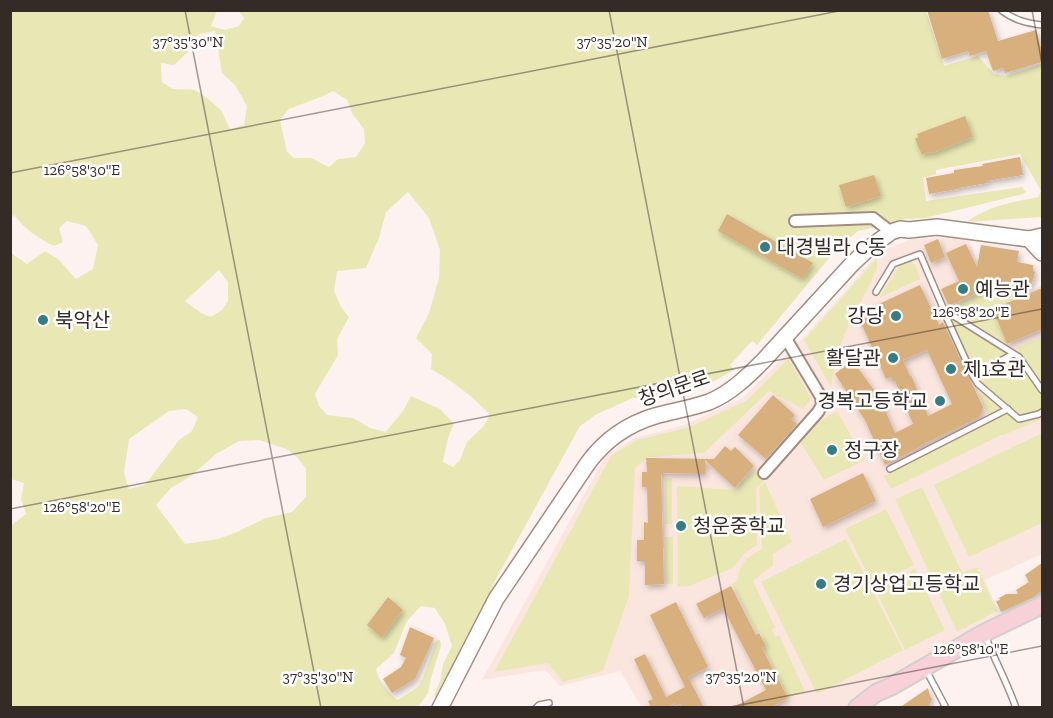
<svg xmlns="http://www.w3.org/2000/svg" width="1053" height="718" viewBox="0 0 1053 718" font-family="'Zilla Slab','Noto Sans KR',serif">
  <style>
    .built { fill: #fbe6df }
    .green { fill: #e9e8b5; fill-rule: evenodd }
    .building { fill: #d8b07d; fill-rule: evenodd; filter: url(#shadow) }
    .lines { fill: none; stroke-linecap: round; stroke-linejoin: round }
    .lane-casing { stroke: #a48c83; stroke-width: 8 }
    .street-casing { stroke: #a48c83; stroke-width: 14 }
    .secondary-casing { stroke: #a48c83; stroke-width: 18 }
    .primary-casing { stroke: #d2d0cf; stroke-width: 20 }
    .lane { stroke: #fff; stroke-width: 5 }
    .street { stroke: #fff; stroke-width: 10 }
    .secondary { stroke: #fff; stroke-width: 15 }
    .primary { stroke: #f8d0d7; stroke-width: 16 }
    .ticks { fill: none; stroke: #342b27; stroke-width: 1.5; stroke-opacity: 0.45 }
    .poi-dot { fill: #357d85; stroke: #fff; stroke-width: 2 }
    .labels { text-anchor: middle; stroke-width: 5; stroke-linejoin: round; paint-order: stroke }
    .poi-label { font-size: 20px; fill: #342b27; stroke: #fff; text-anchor: start }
    .street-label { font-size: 20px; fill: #342b27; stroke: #fff }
    .ticks-label { font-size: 15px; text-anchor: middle; fill: #342b27; stroke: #fff; stroke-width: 5; stroke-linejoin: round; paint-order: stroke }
  </style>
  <defs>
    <filter id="shadow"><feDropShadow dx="2" dy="3" stdDeviation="3" flood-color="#0004"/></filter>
  </defs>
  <rect width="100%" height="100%" fill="#fdf2ef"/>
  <polygon class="built" points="953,238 969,241 988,287 995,292 1035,289 1042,285 1042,554 985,580 1000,615 871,689 847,707 642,707 620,671 560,686 545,670 482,680 606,455 635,438 684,425 743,398 801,340 880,252 911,239"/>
  <g class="green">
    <path d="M238 10 926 11 944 66 978 56 994 74 1006 76 1042 64V217L967 222C988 206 1013 202 1038 197L1041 191 1020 154 936 170V174L923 178 926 201 1022 187 1026 192 1023 194 925 218 905 219 883 226 858 231 835 251 757 345 752 341 730 365 734 370 709 384 691 390 633 398 597 414 580 426 496 579 438 702 434 695 441 679 443 664 452 646 445 624 435 608 421 606 407 621 394 653 376 669C378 680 389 695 398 700L418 687 423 678 437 640H440L441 646 431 678 428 693 418 707H11V528L13 524 26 514 21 499 24 483 11 479V253L27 264 45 251 58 259 76 279 93 269 98 245 86 226 67 221 59 228 63 242 54 246C37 238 25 229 14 215L11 218V11H217L211 26 225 30 239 26 244 18ZM215 31 222 73 235 85 247 106 244 125 230 129 221 110 207 98 195 90 173 89 162 82 161 63 174 65 188 52 190 43 200 34ZM333 91 347 100 353 115 364 129 365 143 356 157 338 159 329 167 311 158H294L287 152 280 120 289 109 323 96ZM408 192 429 218 440 250 439 278 429 313 416 338 432 354 431 369C453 382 472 395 490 415L483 427 467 442 460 460 453 467 443 462 448 438 454 424 440 409 411 396 403 411 386 432 370 428 353 418 327 415 319 406 315 394 338 355 337 339 349 317 341 307 334 291 337 271 366 268 379 238 386 212ZM219 270 228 282V301L222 310 211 317 201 313 185 301ZM186 409 198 417 192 431 179 440 145 485 129 489 124 473 129 439 169 411ZM259 440 286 449 297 457 306 469V497L292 512 266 518 237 532 218 539 185 544 156 505 171 488 191 476 216 454 239 441Z"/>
    <polygon points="877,258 877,269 862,300 851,319 837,353 831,387 804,340"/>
    <polygon points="911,261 916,266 920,279 879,298 902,262"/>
    <polygon points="987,290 994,295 1033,291 993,309 1008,345 960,314 960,303"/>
    <polygon points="948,314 1010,354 974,373"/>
    <polygon points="1042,337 1042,383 1016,348"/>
    <polygon points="1013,355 1017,358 1042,394 1042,412 1021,416 982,384 976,376"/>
    <polygon points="789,358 811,399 803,409 769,391 704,453 648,457 635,468 629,596 603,671 563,682 548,663 494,672 611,456 637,440 689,427 746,401"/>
    <polygon points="979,394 985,394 1004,410 989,417"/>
    <polygon points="837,411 865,460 824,480 799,440 814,424"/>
    <polygon points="1008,413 1017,421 1042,415 1042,419 1004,435 1001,435 891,489 884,476"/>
    <polygon points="1042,433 1042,523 969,557 934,485"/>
    <polygon points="754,471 760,471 765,480 756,488 757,545 745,553 733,568 689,586 678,587 677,486 734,490"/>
    <rect x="665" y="478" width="7" height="46"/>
    <path d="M765 482 792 542 773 554V565L753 581 775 627 772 630 775 637 779 635 805 691 788 698 763 648 766 646 760 632 757 633 732 584 737 581C741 561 745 559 762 549L759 487Z"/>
    <polygon points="922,487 962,573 977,567 997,611 957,632 895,499"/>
    <polygon points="886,509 914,565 873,585 845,529"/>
    <polygon points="665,537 673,537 673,584 666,584"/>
    <polygon points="846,539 903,650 817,694 761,582"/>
    <polygon points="915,569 945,630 905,650 875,589"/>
  </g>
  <g class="building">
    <polygon points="927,10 988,10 998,41 1036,30 1042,52 1042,62 1005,73 1003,68 993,71 986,51 970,56 968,51 942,59"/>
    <polygon points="965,116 973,137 930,154 929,152 922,155 915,139 918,137 917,134"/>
    <polygon points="1020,157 1023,175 987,181 988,183 958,188 958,189 929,194 926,178 954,173 954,170 983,166 982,164"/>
    <polygon points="874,175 881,196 846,207 839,185"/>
    <polygon points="727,214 813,263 803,279 718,231"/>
    <polygon points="938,239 945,257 931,263 924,245"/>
    <polygon points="966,244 977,267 981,245 1019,251 1017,262 1033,265 1033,271 1035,272 1031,287 1005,281 1004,289 990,287 949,306 941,289 959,281 946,253"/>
    <path d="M920 285 939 325 943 322 983 407 980 417 920 446V447L885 465 865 420 835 374 852 360 880 398 895 433 913 424 895 381 893 382 891 377 886 379 857 314ZM927 350 952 404 928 416 911 375 910 376 903 360Z"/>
    <polygon points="1042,288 1042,329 1007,344 993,309"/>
    <polygon points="773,395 795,415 791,419 797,424 766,459 738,435"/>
    <polygon points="725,446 731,451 735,447 754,466 735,488 705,460 705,474 661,473 664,584 645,585 645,561 637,561 637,540 644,540 644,522 648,523 647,487 642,487 642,472 647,472 646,458 714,459"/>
    <polygon points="863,473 876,501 823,527 810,499"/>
    <polygon points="1042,563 1042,591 1037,594 1036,596 1001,612 996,601 1000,600 999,598 1006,594 1018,594 1016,590 1029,582 1025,575"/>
    <polygon points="731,586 756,635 759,633 766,646 762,648 788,698 770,708 732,708 766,690 723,608 704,618 696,604"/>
    <polygon points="388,597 403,610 382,638 367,625"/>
    <polygon points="676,602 708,667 688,677 704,708 682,708 680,704 676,706 675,703 666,708 651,708 648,701 653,699 634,659 645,654 666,697 685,687 650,615"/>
    <polygon points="410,627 434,638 415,679 392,693 383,679 401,667 406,658 400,655"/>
    <polygon points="928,688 930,696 932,699 928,708 899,708"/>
  </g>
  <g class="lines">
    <g class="lane-casing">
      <g id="lane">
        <path d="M1001 10C1014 20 1026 23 1042 25"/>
        <polyline points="876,292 893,264 920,254 944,310 1019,357 1042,390"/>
        <polyline points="944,312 973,376"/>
        <polyline points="1013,354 973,376 978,384 1019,419 1039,414 1042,412"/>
        <polyline points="890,469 1008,409"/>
        <path d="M985 635C994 659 1007 682 1016 708"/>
        <polyline points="926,670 945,706 943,708"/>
        <polyline points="536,708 539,705 549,703"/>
      </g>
    </g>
    <g class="street-casing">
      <g id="street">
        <polyline points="795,221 873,218 891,232"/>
        <polyline points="764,473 818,412 822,405 821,397 785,337"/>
      </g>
    </g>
    <g class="secondary-casing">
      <g id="secondary">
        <polyline points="1029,239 1042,253"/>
        <path d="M440 708 496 599 588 463C605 440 628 424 655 416 673 411 692 408 709 402 731 393 748 376 764 360L852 264 868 249 891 232 900 229 909 230 937 227 1029 239 1042 236"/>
      </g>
    </g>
    <g class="primary-casing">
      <polyline id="primary" points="857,708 876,693 892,686 984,633 1042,605"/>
    </g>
    <use href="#lane" class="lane"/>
    <use href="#street" class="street"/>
    <use href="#secondary" class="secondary"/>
    <use href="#primary" class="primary"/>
  </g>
  <path class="ticks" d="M185 10 321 708M609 10 744 708M1032 10 1042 64M10 173 844 10M10 509 1042 309M725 708 1042 646"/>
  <g class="poi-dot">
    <circle cx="765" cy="247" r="6"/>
    <circle cx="963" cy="289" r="6"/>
    <circle cx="896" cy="316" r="6"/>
    <circle cx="43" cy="320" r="6"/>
    <circle cx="893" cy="358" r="6"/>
    <circle cx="951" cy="369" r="6"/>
    <circle cx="940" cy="401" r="6"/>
    <circle cx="832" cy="450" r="6"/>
    <circle cx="681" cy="526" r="6"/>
    <circle cx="821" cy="584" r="6"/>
  </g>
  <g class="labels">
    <g class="poi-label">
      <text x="777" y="254">대경빌라 C동</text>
      <text x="975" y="296">예능관</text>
      <text x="884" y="323" text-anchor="end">강당</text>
      <text x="55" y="327">북악산</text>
      <text x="881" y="365" text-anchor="end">활달관</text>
      <text x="963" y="376">제1호관</text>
      <text x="928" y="408" text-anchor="end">경복고등학교</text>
      <text x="844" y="457">정구장</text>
      <text x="693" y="533">청운중학교</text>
      <text x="833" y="591">경기상업고등학교</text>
    </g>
    <g class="street-label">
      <text transform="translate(674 388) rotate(-19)" y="7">창의문로</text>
    </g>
  </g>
  <g class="ticks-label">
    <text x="188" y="47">37°35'30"N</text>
    <text x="612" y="47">37°35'20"N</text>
    <text x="82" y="175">126°58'30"E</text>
    <text x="971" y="317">126°58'20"E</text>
    <text x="82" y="512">126°58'20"E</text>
    <text x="971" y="654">126°58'10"E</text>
    <text x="318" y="682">37°35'30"N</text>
    <text x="741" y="682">37°35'20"N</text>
  </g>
  <rect width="1053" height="718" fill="none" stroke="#342b27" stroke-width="24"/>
</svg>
